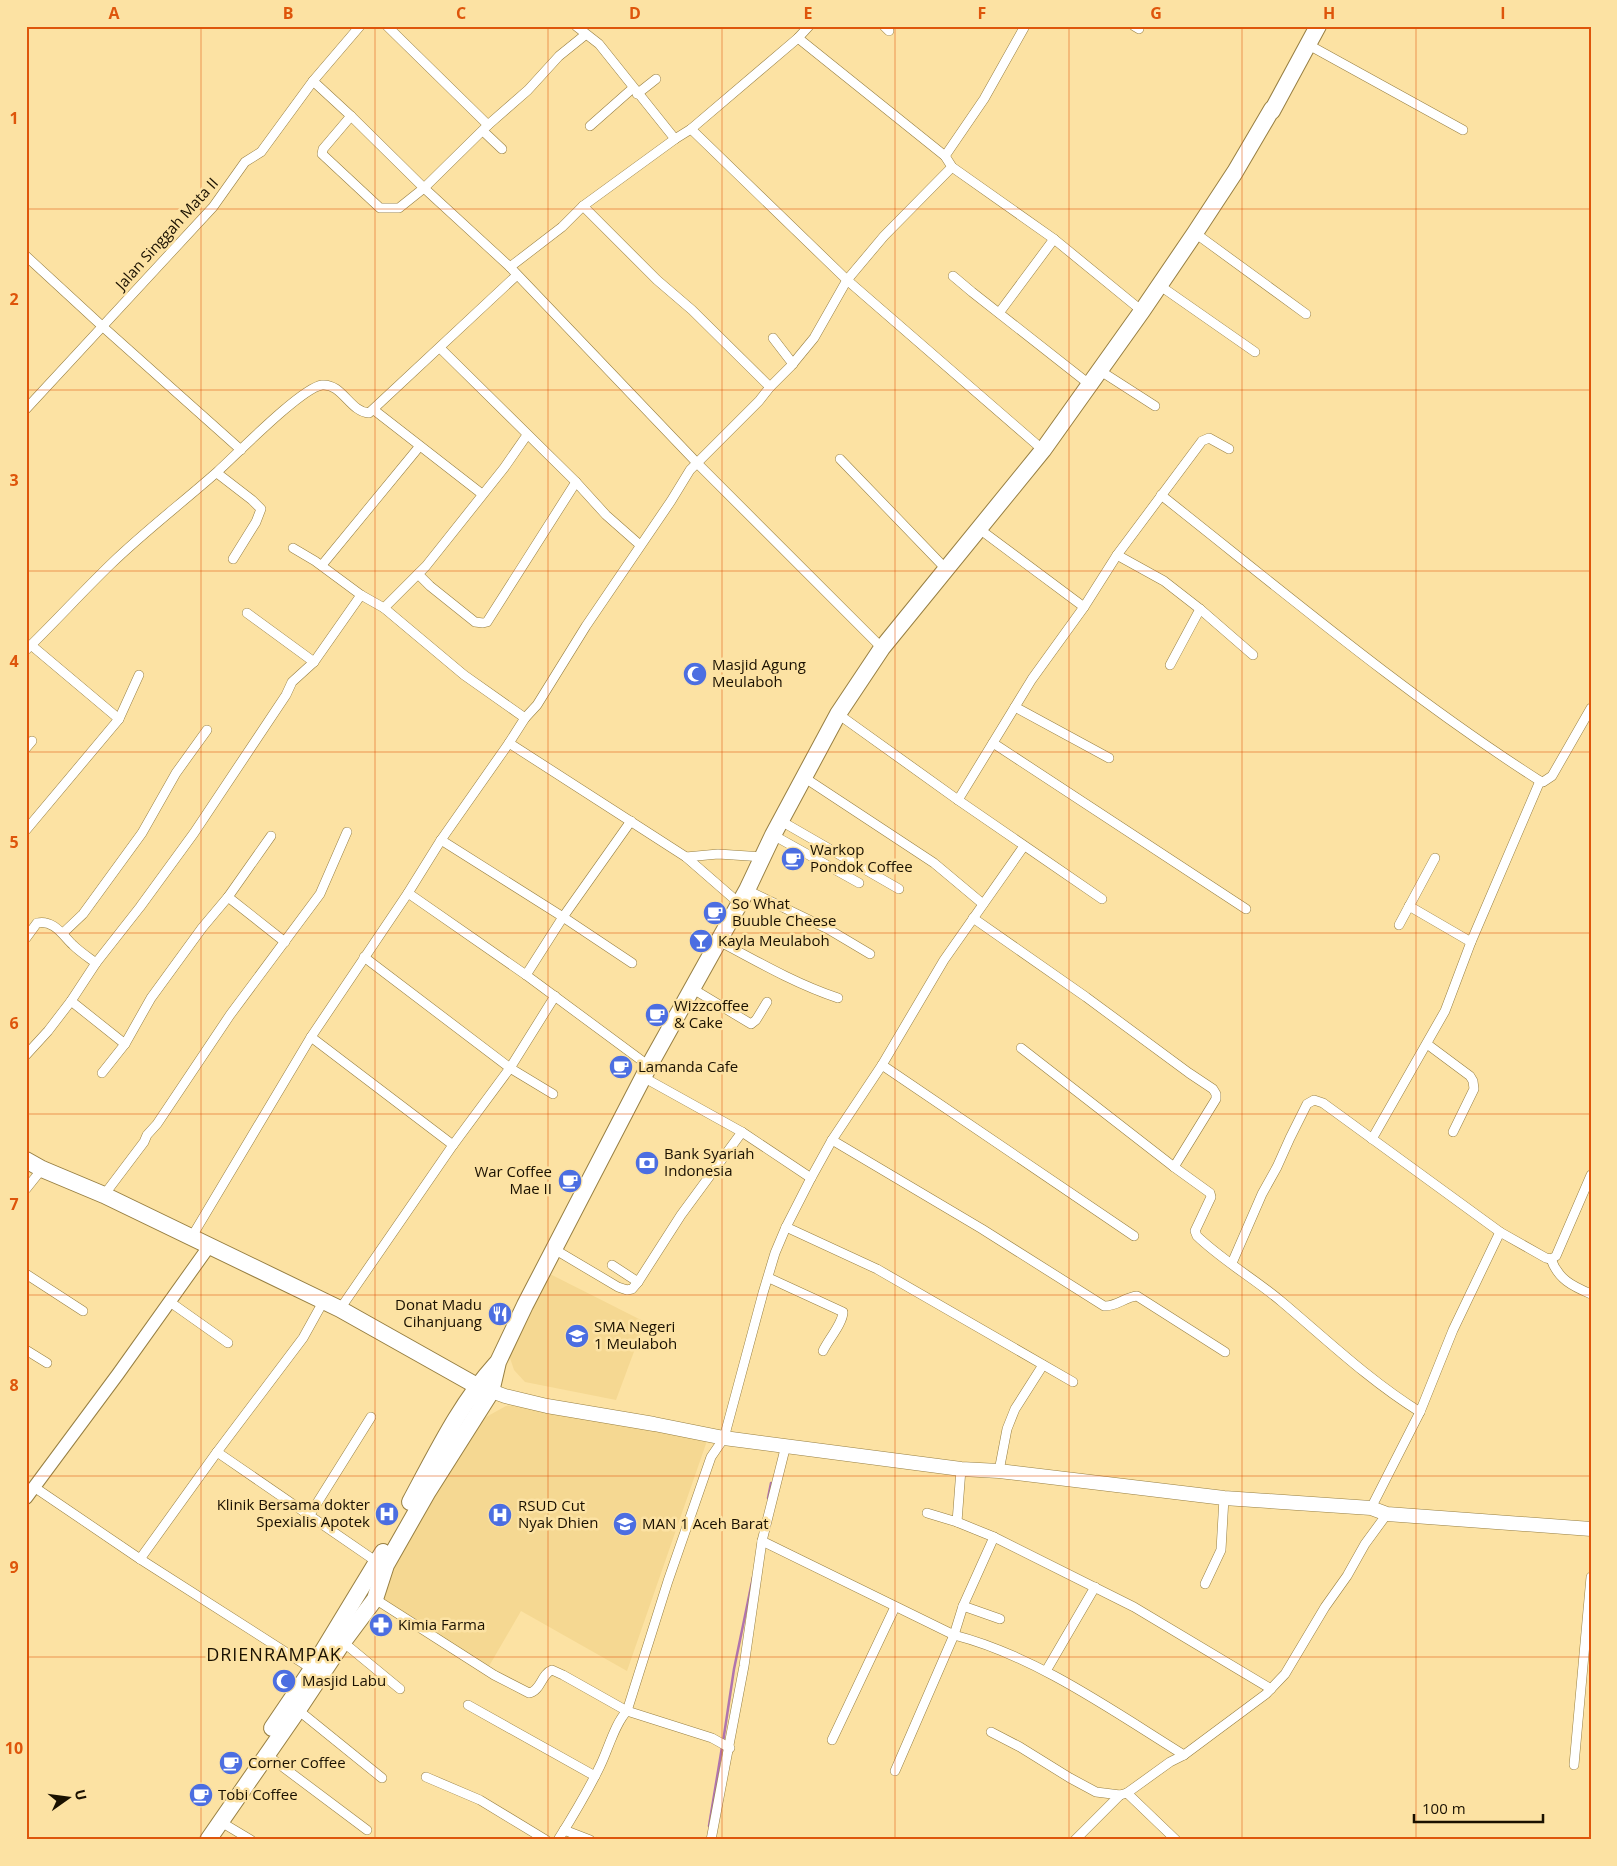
<svg xmlns="http://www.w3.org/2000/svg" width="1617" height="1866" viewBox="0 0 1617 1866" font-family="'Open Sans',sans-serif">
  <style>
    .built { fill: #f5d892 }
    .lines { fill: none; stroke-linecap: round; stroke-linejoin: round }
    .stream { stroke: #b074ad; stroke-width: 2.5 }
    .street-casing { stroke: #977f42; stroke-width: 10 }
    .secondary-casing { stroke: #977f42; stroke-width: 14 }
    .primary-casing { stroke: #977f42; stroke-width: 15 }
    .highway-casing { stroke: #977f42; stroke-width: 18 }
    .street { stroke: #fff; stroke-width: 9 }
    .secondary { stroke: #fff; stroke-width: 12 }
    .primary { stroke: #fff; stroke-width: 14 }
    .highway { stroke: #fff; stroke-width: 16 }
    .grid { fill: none; stroke: #de550b; stroke-width: 1; stroke-opacity: 0.55 }
    .labels { text-anchor: middle; stroke-width: 5; stroke-linejoin: round; paint-order: stroke }
    .street-label { font-size: 15px; fill: #1a1100; stroke: #fce2a3 }
    .poi-label { font-size: 15px; fill: #1a1100; stroke: #fce2a3; text-anchor: start }
    .quarter-label { font-size: 18px; letter-spacing: 1px; fill: #1a1100; stroke: #fce2a3 }
    .neatline { fill: none; stroke: #de550b; stroke-width: 2 }
    .grid-label { font-size: 16px; text-anchor: middle; font-weight: bold; fill: #de550b }
  </style>
  <rect width="100%" height="100%" fill="#fce2a3"/>
  <g class="built">
    <polygon points="546,1272 645,1322 616,1400 525,1382 514,1370 507,1349"/>
    <polygon points="527,1403 708,1438 627,1671 521,1611 485,1673 373,1599 471,1431 486,1417 506,1406"/>
  </g>
  <g class="lines">
    <g class="stream">
      <polyline points="768,1498 771,1483"/>
      <polyline points="723,1742 734,1669 753,1577"/>
      <polyline points="709,1826 722,1747"/>
    </g>
    <g class="street-casing">
      <g id="street">
        <polyline points="387,26 488,125"/>
        <polyline points="576,26 599,44 675,139"/>
        <polyline points="884,26 889,31"/>
        <polyline points="1134,26 1139,29"/>
        <polyline points="798,38 945,156 952,167 1054,239 1142,311"/>
        <polyline points="1307,44 1463,130"/>
        <polyline points="313,81 351,116 424,188 510,267 698,464 882,648"/>
        <polyline points="637,94 656,79"/>
        <polyline points="351,116 323,149 322,154 380,208 399,208 424,188 488,125 528,90 559,56 585,35"/>
        <polyline points="590,126 633,88"/>
        <polyline points="691,129 847,280 1043,450"/>
        <polyline points="483,131 502,149"/>
        <polyline points="945,156 984,99 1025,26"/>
        <polyline points="583,206 657,280 692,310 770,387"/>
        <polyline points="1195,233 1306,314"/>
        <polyline points="26,256 102,326 241,450"/>
        <polyline points="510,267 562,227 583,206 675,139 691,129 798,38 809,26"/>
        <polyline points="953,276 972,292 1089,384"/>
        <polyline points="1159,285 1255,352"/>
        <polyline points="999,313 1054,239"/>
        <polyline points="773,338 793,364"/>
        <polyline points="440,348 576,482 606,515 640,545"/>
        <polyline points="1099,370 1155,406"/>
        <polyline points="26,409 213,207 245,162 261,152 313,81 360,26"/>
        <polyline points="374,410 482,494"/>
        <polyline points="840,459 946,569"/>
        <polyline points="217,473 252,500 261,509 256,522 233,559"/>
        <path d="M1161 495C1285 593 1407 696 1540 781L1543 782 1552 776 1591 708"/>
        <polyline points="978,528 1084,607"/>
        <polyline points="293,548 315,561 361,595 384,608 464,675 525,718"/>
        <polyline points="1117,555 1164,581 1200,609 1253,655"/>
        <polyline points="322,565 419,447"/>
        <polyline points="418,574 430,586 475,622 483,623 487,622 576,482"/>
        <polyline points="384,608 426,566 504,468 527,435"/>
        <polyline points="247,613 314,662"/>
        <polyline points="31,645 119,719"/>
        <path d="M26 650C55 622 82 592 111 564 145 531 182 503 217 472 236 455 301 388 322 385 342 383 350 412 369 413L517 275"/>
        <polyline points="1170,665 1200,609"/>
        <polyline points="1015,707 1109,758"/>
        <polyline points="838,714 958,800 1102,899"/>
        <polyline points="509,743 686,857 740,904"/>
        <polyline points="993,743 1246,909"/>
        <polyline points="26,748 32,741"/>
        <polyline points="805,778 934,863 983,904"/>
        <polyline points="958,800 1032,679 1084,607 1117,555 1202,441 1209,438 1229,449"/>
        <polyline points="781,821 899,889"/>
        <polyline points="26,830 119,719 139,675"/>
        <polyline points="773,835 859,883"/>
        <polyline points="271,836 228,897 285,942"/>
        <polyline points="441,840 563,917 632,963"/>
        <polyline points="686,857 718,854 764,857"/>
        <polyline points="747,890 828,929 870,954"/>
        <polyline points="408,893 526,975 649,1066"/>
        <polyline points="1409,906 1471,942"/>
        <path d="M973 918 1086 997 1189 1073 1213 1089 1216 1094V1099L1174 1167 1210 1193 1211 1197 1195 1231 1197 1236C1223 1261 1255 1279 1282 1302 1327 1340 1370 1381 1420 1412"/>
        <polyline points="1399,925 1435,858"/>
        <polyline points="63,933 83,914 142,833 176,773 207,730"/>
        <path d="M26 938 37 923C54 919 64 937 73 945 80 952 88 957 96 963"/>
        <path d="M719 941C758 962 796 984 838 998"/>
        <polyline points="364,957 510,1068 553,1094"/>
        <polyline points="526,975 563,917 631,821"/>
        <polyline points="693,989 751,1024 756,1020 767,1002"/>
        <polyline points="71,1001 125,1044 151,998 202,928 228,897"/>
        <polyline points="311,1037 453,1145"/>
        <polyline points="1427,1044 1470,1076 1473,1081 1474,1089 1453,1132"/>
        <polyline points="1021,1048 1174,1167"/>
        <polyline points="26,1055 48,1031 71,1001 96,963 140,907 194,833 286,695 292,682 314,662 361,595"/>
        <polyline points="882,1065 1134,1236"/>
        <polyline points="102,1073 125,1044"/>
        <polyline points="643,1077 742,1132 811,1178"/>
        <polyline points="1372,1139 1445,1011 1471,942 1540,781"/>
        <path d="M832 1140 982 1229 1104 1306C1116 1307 1125 1297 1137 1296L1225 1352"/>
        <polyline points="26,1189 42,1169"/>
        <polyline points="104,1195 144,1142 147,1135 157,1124 230,1015 320,894 347,832"/>
        <polyline points="786,1227 877,1269 1073,1382"/>
        <polyline points="191,1238 311,1037 408,893 441,840 509,743 525,718 537,705 586,626 671,501 690,470 759,401 770,387 791,366 814,338 847,280 884,236 952,167"/>
        <polyline points="554,1249 618,1287 627,1290 632,1289 638,1282 681,1215 742,1132"/>
        <path d="M1551 1259C1558 1279 1572 1286 1591 1294"/>
        <polyline points="1232,1263 1262,1194 1277,1167 1290,1138 1307,1104 1314,1100 1323,1103 1500,1232 1546,1258 1551,1259 1556,1256 1591,1175"/>
        <polyline points="612,1265 638,1282"/>
        <polyline points="26,1274 83,1311"/>
        <path d="M769 1278 843 1312C843 1323 828 1340 823 1351"/>
        <polyline points="170,1302 228,1343"/>
        <polyline points="340,1309 453,1145 510,1068 555,996"/>
        <polyline points="26,1350 47,1363"/>
        <polyline points="217,1452 377,1562"/>
        <polyline points="999,1471 1007,1429 1015,1409 1043,1365"/>
        <polyline points="34,1487 140,1559 312,1669"/>
        <polyline points="1371,1508 1420,1412 1453,1330 1500,1232"/>
        <polyline points="927,1513 957,1522 961,1469"/>
        <polyline points="309,1516 371,1417"/>
        <polyline points="957,1522 994,1537"/>
        <path d="M762 1541 954 1635C1036 1656 1113 1711 1184 1755"/>
        <polyline points="140,1559 217,1452 303,1338 323,1302"/>
        <polyline points="1205,1584 1221,1550 1224,1498"/>
        <path d="M375 1599 494 1675 529 1693C541 1691 541 1674 552 1670L563 1675 627 1711 712 1738 730 1748"/>
        <polyline points="963,1606 1000,1619"/>
        <polyline points="343,1642 400,1689"/>
        <polyline points="1046,1671 1095,1587"/>
        <polyline points="468,1705 595,1776"/>
        <polyline points="298,1710 382,1778"/>
        <polyline points="991,1732 1020,1747 1070,1778 1096,1792 1120,1795 1127,1793"/>
        <polyline points="832,1740 895,1607"/>
        <polyline points="267,1755 367,1830"/>
        <polyline points="1574,1765 1591,1577"/>
        <polyline points="895,1771 954,1635 963,1606 994,1537 1134,1607 1271,1689"/>
        <polyline points="426,1777 480,1800 546,1840"/>
        <polyline points="221,1822 251,1840"/>
        <polyline points="564,1830 590,1840"/>
        <path d="M558 1840C573 1816 588 1791 600 1766 608 1750 615 1723 627 1711L668 1581 711 1457 724 1438 763 1293 775 1253 786 1227 811 1178 832 1140 882 1065 944 960 1024 846"/>
        <polyline points="711,1840 744,1666 762,1541 786,1445"/>
        <polyline points="1075,1840 1120,1795"/>
        <polyline points="1176,1840 1127,1793 1170,1762 1184,1755 1266,1694 1285,1674 1325,1607 1347,1576 1365,1544 1387,1514"/>
      </g>
    </g>
    <g class="secondary-casing">
      <polyline id="secondary" points="26,1498 118,1374 210,1245"/>
    </g>
    <g class="primary-casing">
      <polyline id="primary" points="483,1388 505,1396 547,1406 654,1424 724,1438 961,1469 999,1471 1224,1498 1371,1508 1387,1514 1591,1529"/>
    </g>
    <g class="highway-casing">
      <g id="highway">
        <polyline points="26,1160 42,1169 104,1195 340,1309 477,1386"/>
        <path d="M410 1502C436 1454 459 1405 496 1364"/>
        <polyline points="272,1728 312,1669 383,1552"/>
        <polyline points="208,1840 298,1710 343,1642 375,1599 386,1565 427,1493 491,1392 498,1362 525,1305 649,1066 747,890 773,835 838,714 882,648 1043,450 1142,311 1195,233 1235,172 1272,109 1272,111 1318,26"/>
      </g>
    </g>
    <use href="#street" class="street"/>
    <use href="#secondary" class="secondary"/>
    <use href="#primary" class="primary"/>
    <use href="#highway" class="highway"/>
  </g>
  <path class="grid" d="M201 26V1840M375 26V1840M548 26V1840M722 26V1840M895 26V1840M1069 26V1840M1242 26V1840M1416 26V1840M26 209H1591M26 390H1591M26 571H1591M26 752H1591M26 933H1591M26 1114H1591M26 1295H1591M26 1476H1591M26 1657H1591"/>
  <defs>
    <g id="mosque-disc" transform="scale(1.25)"><circle r="9.5" fill="#4c6ee1" stroke="#fce2a3"/><path d="M3.5-4.9A6 6 0 1 0 3.5 4.9A5 5 0 1 1 3.5-4.9Z" fill="#fff"/></g>
    <g id="cafe-disc" transform="scale(1.25)"><circle r="9.5" fill="#4c6ee1" stroke="#fce2a3"/><path d="M-5.5-4.5H6V0H3Q3 3.5 0 3.5H-2.5Q-5.5 3.5-5.5 0ZM3-3.2v2h1.7v-2ZM-6 4.5H4V6H-6Z" fill="#fff"/></g>
    <g id="bar-disc" transform="scale(1.25)"><circle r="9.5" fill="#4c6ee1" stroke="#fce2a3"/><path d="M-6-5H6L.8 .8V4.5H3.5V6h-7V4.5H-.8V.8Z" fill="#fff"/></g>
    <g id="bank-disc" transform="scale(1.25)"><circle r="9.5" fill="#4c6ee1" stroke="#fce2a3"/><path d="M-6-4H6V4H-6ZM0-2.3a2.3 2.3 0 1 0 0 4.6a2.3 2.3 0 1 0 0-4.6Z" fill="#fff"/></g>
    <g id="restaurant-disc" transform="scale(1.25)"><circle r="9.5" fill="#4c6ee1" stroke="#fce2a3"/><path d="M-5-6h1v4h1v-4h1v4h1v-4h1v5L-1.5 .5V6h-2V.5L-5-1ZM5-6V6H3V1.5H1.5Q1.5-4 5-6Z" fill="#fff"/></g>
    <g id="school-disc" transform="scale(1.25)"><circle r="9.5" fill="#4c6ee1" stroke="#fce2a3"/><path d="M0-5L7-2L0 1L-7-2ZM-4 1L0 2.5L4 1V4Q0 6-4 4Z" fill="#fff"/></g>
    <g id="hospital-disc" transform="scale(1.25)"><circle r="9.5" fill="#4c6ee1" stroke="#fce2a3"/><path d="M-5-5h3v3.5h4V-5h3V5h-3V1.5h-4V5h-3Z" fill="#fff"/></g>
    <g id="pharmacy-disc" transform="scale(1.25)"><circle r="9.5" fill="#4c6ee1" stroke="#fce2a3"/><path d="M-2-6h4v4h4v4h-4v4h-4v-4h-4v-4h4Z" fill="#fff"/></g>
  </defs>
  <g fill-rule="evenodd">
    <use href="#mosque-disc" x="695" y="674"/>
    <use href="#cafe-disc" x="793" y="859"/>
    <use href="#cafe-disc" x="715" y="913"/>
    <use href="#bar-disc" x="701" y="941"/>
    <use href="#cafe-disc" x="657" y="1015"/>
    <use href="#cafe-disc" x="621" y="1067"/>
    <use href="#bank-disc" x="647" y="1163"/>
    <use href="#cafe-disc" x="570" y="1181"/>
    <use href="#restaurant-disc" x="500" y="1314"/>
    <use href="#school-disc" x="577" y="1336"/>
    <use href="#hospital-disc" x="387" y="1514"/>
    <use href="#hospital-disc" x="500" y="1515"/>
    <use href="#school-disc" x="625" y="1524"/>
    <use href="#pharmacy-disc" x="381" y="1625"/>
    <use href="#mosque-disc" x="284" y="1681"/>
    <use href="#cafe-disc" x="231" y="1763"/>
    <use href="#cafe-disc" x="201" y="1795"/>
  </g>
  <g class="labels">
    <g class="street-label">
      <text transform="translate(167 234) rotate(-48)" y="5">Jalan Singgah Mata II</text>
    </g>
    <g class="poi-label">
      <text x="712" y="670">Masjid Agung<tspan x="712" dy="17">Meulaboh</tspan></text>
      <text x="810" y="855">Warkop<tspan x="810" dy="17">Pondok Coffee</tspan></text>
      <text x="732" y="909">So What<tspan x="732" dy="17">Buuble Cheese</tspan></text>
      <text x="718" y="946">Kayla Meulaboh</text>
      <text x="674" y="1011">Wizzcoffee<tspan x="674" dy="17">&amp; Cake</tspan></text>
      <text x="638" y="1072">Lamanda Cafe</text>
      <text x="664" y="1159">Bank Syariah<tspan x="664" dy="17">Indonesia</tspan></text>
      <text x="552" y="1177" text-anchor="end">War Coffee<tspan x="552" dy="17">Mae II</tspan></text>
      <text x="482" y="1310" text-anchor="end">Donat Madu<tspan x="482" dy="17">Cihanjuang</tspan></text>
      <text x="594" y="1332">SMA Negeri<tspan x="594" dy="17">1 Meulaboh</tspan></text>
      <text x="370" y="1510" text-anchor="end">Klinik Bersama dokter<tspan x="370" dy="17">Spexialis Apotek</tspan></text>
      <text x="518" y="1511">RSUD Cut<tspan x="518" dy="17">Nyak Dhien</tspan></text>
      <text x="642" y="1529">MAN 1 Aceh Barat</text>
      <text x="398" y="1630">Kimia Farma</text>
      <text x="302" y="1686">Masjid Labu</text>
      <text x="248" y="1768">Corner Coffee</text>
      <text x="218" y="1800">Tobi Coffee</text>
    </g>
    <g class="quarter-label">
      <text x="274" y="1661">DRIENRAMPAK</text>
    </g>
  </g>
  <rect width="1617" height="1866" fill="none" stroke="#fce2a3" stroke-width="55"/>
  <g transform="translate(68 1798) rotate(76)" stroke="#fce2a3" stroke-width="4" paint-order="stroke">
  <path d="M0-4L9 19L0 12L-9 19Z" fill="#1a1100"/>
  <text y="-8" font-size="14" font-weight="bold" text-anchor="middle" fill="#1a1100">U</text>
  </g>
  <path d="M1414 1814v8h129v-8" fill="none" stroke="#1a1100" stroke-width="2.5"/>
  <text x="1422" y="1814" font-size="15" fill="#1a1100" stroke="#fce2a3" stroke-width="4" paint-order="stroke">100 m</text>
  <rect x="28" y="28" width="1562" height="1810" class="neatline"/>
  <g class="grid-label">
    <text x="114" y="19">A</text>
    <text x="288" y="19">B</text>
    <text x="461" y="19">C</text>
    <text x="635" y="19">D</text>
    <text x="808" y="19">E</text>
    <text x="982" y="19">F</text>
    <text x="1156" y="19">G</text>
    <text x="1329" y="19">H</text>
    <text x="1503" y="19">I</text>
    <text x="14" y="124">1</text>
    <text x="14" y="305">2</text>
    <text x="14" y="486">3</text>
    <text x="14" y="667">4</text>
    <text x="14" y="848">5</text>
    <text x="14" y="1029">6</text>
    <text x="14" y="1210">7</text>
    <text x="14" y="1391">8</text>
    <text x="14" y="1573">9</text>
    <text x="14" y="1754">10</text>
  </g>
</svg>
